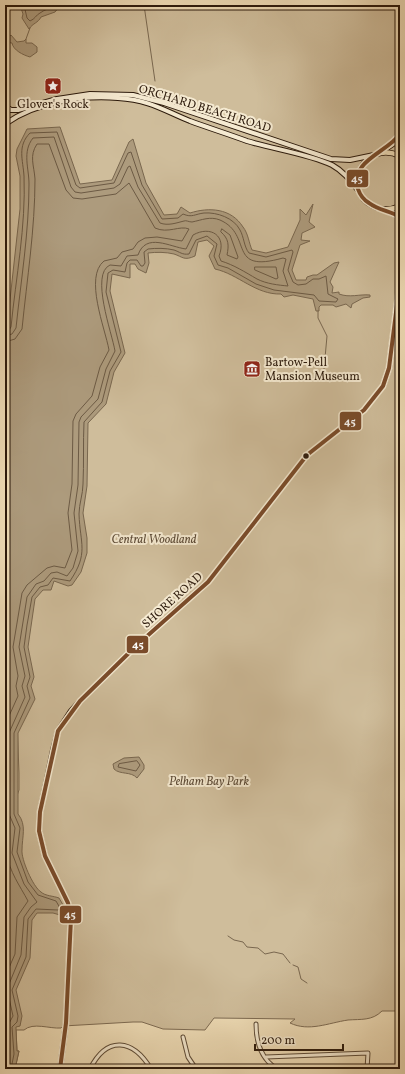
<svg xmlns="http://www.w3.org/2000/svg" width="405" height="1074" viewBox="0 0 405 1074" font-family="Vollkorn,serif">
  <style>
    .green { fill: #cfbd9b; stroke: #7d6b53 }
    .water { fill: #ad9b7d; stroke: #79674f }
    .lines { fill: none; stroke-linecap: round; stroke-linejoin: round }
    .shore { stroke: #6c5a44; stroke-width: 1 }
    .stream { stroke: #79674f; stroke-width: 1 }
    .street-casing { stroke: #5c4a36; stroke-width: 5 }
    .secondary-casing { stroke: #2b190b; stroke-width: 6 }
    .primary-casing { stroke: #2b190b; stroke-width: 6 }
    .street { stroke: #f5ead1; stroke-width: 3 }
    .secondary { stroke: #f5ead1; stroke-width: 4 }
    .primary { stroke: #f0deb8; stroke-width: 4.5 }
    .bus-1-casing { stroke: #f5ead1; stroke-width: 7 }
    .bus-1 { stroke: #7a4b2a; stroke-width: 4 }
    .bus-dot { fill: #2b190b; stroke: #f5ead1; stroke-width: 1.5 }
    .labels { text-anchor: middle; stroke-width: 4; stroke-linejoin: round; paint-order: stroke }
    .poi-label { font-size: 12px; fill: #2b190b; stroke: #f5ead1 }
    .street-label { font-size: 12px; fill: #2b190b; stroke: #f5ead1 }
    .park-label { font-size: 12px; font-style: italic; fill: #5c4a36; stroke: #f5ead1 }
    .line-badge { stroke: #f5ead1; stroke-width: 1.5 }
    .badge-label { font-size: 11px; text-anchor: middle; font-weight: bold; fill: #fff }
  </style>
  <rect width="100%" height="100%" fill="#f0deb8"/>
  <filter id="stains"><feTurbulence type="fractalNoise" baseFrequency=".005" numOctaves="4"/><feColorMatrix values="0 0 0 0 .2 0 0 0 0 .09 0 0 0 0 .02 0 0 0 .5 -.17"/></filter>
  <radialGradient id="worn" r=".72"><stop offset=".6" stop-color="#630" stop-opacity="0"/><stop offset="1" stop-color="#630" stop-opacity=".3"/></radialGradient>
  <path class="green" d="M5 5H400V1011H382C372 1021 361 1019 348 1020 328 1023 309 1032 290 1023L295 1019 214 1018 205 1030 163 1029 142 1022H133L63 1026 61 1028C50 1029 33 1022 24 1030H16L17 1051H19L15 1069H5L26 893 10 815 19 790V773L5 410Z"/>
  <g class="water">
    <path d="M20 5H74L67 7 60 6 55 12 41 17C38 23 33 23 29 29L22 18 23 14Z"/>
    <path d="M5 35 9 37 11 35 17 42 24 41 26 39V43H32L37 47V52L30 57C23 55 13 50 12 43L5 42Z"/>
    <path d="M60 127 80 184 112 180 129 142 133 139 146 183 164 215 177 214 181 207 190 213C209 207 231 208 243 227 248 233 249 243 252 250L266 253 288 247 300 220V209L306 215 313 204 309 222 315 227 302 233 301 240 310 241 300 245 292 270 296 280H306L307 277 313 275H317L334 263 339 262 330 282 333 287 332 293 339 292V294C350 298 359 294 370 295V297L363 298 352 304 351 308 346 304 336 307 333 305H321L319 307V311H316L313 299 293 295 284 297 281 294C256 295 238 274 215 269L209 256 214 246 207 240 198 242 195 256C184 261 183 257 174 254 166 252 156 252 148 253L149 263 146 273 138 269 135 264H130V278L112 274 110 291 125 353 114 372 106 404 88 423 87 486 83 513 87 538V553L81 572 72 585 68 586 54 581 51 590H43L35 599 28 647 34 677 31 686 35 699 18 733V814C27 825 22 837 22 850 21 859 33 887 41 892 45 896 54 896 59 898L66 910 67 917 53 913H37L32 920 30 958 16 990 22 1016 20 1026 16 1027V1029L17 1051H19L15 1069H5V345L20 209V176L16 156 17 149 27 129Z"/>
    <path d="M139 757 144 765V769L137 778C131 771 120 775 114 769L113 764 124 758Z"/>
  </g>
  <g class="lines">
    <g class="shore">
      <path d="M24 5 27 18 30 21C35 19 36 15 40 13 45 9 51 9 55 5"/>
      <path d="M222 229 230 235 238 257 237 259 227 255C229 245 229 239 221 232Z"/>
      <polygon points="255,267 276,267 278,278 276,279 255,270"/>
      <path d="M5 331 9 330 11 327C16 277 26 226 24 176 23 160 17 146 30 133L57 132 76 185 80 188 114 183 128 153 131 152 142 185 162 219 178 218 183 214C192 218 195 214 204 213 217 212 234 218 240 230 244 237 244 247 249 253L266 257 292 250 293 252 288 270 293 282 298 285 306 284 313 279H319L326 276 328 294 338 299 336 302 319 301 314 295 274 290 256 284 228 268 218 265 214 256 217 244 207 236 196 240 189 254C182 255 180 252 174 250 166 248 156 248 148 249L144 252 145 263 143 266H141L137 260H130L127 263 125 272 113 270 108 273 106 292 121 352 110 371 102 402 84 422C83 443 84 463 83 484 83 494 79 504 79 514 80 544 89 553 70 581L53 578 48 585 40 587 32 597 27 625 24 647 30 677 27 686 30 698 14 733V814L20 828 17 852 28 882 38 895 56 901 60 908 58 910 36 909 28 919 26 957 12 990 18 1016 17 1022 12 1027 14 1054 11 1069"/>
      <path d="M5 336 12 334 16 328C21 280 29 232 29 184 29 168 22 152 33 138L54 137 71 187 75 192 81 193 114 188 120 184 128 167 130 166 138 187 160 223C168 226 176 223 184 221 186 220 189 222 192 222 202 220 210 216 220 220 254 235 226 274 283 258L286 259 283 271 288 286C278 285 267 284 257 279 245 272 234 265 221 261L219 256C227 236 211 225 193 235L186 249C170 247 146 232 138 255L127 256 121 266 110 265C90 274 112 333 115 351L106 369 98 399 81 417 79 422 78 485 74 513 78 551 73 568 67 576 57 572 51 573 44 581 36 584 27 597 19 647 25 676 22 686 25 697 9 733V814L15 828 12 853 24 884 37 902 31 907 24 917 21 955 7 989 13 1016 7 1027 9 1055 6 1069"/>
      <path d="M5 342 15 339 22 329C27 279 35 229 35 179 34 165 29 156 37 144H49L66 190 73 198 82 199 116 194 129 183 155 228C168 234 180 225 189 229L182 241 157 237 145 238 138 242 133 249 122 252 117 258 104 261C84 277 105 328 109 350L100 367 92 396 76 414 73 421 72 484 68 513 72 550 65 568 54 566 47 568 27 585 22 593 13 647 18 676 16 686 18 696 5 725"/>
      <polygon points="137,761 140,765 136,771 118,767 119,764"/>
      <path d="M5 820C12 832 5 842 7 854 9 871 20 886 28 901L17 917 15 954 5 977"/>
    </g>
    <g class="stream">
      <polyline points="144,5 155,81"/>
      <polyline points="26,39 30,28"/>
      <polyline points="318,311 318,318 327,336 324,369"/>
      <polyline points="228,936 234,940 243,942 247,947 258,948 265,954 274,952 283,954 290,963"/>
      <polyline points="293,965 298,967 301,979 307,983"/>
    </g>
    <g class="street-casing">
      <g id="street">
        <path d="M256 1024C256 1041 261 1059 277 1069"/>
        <polyline points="183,1037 188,1057 196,1069"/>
        <polyline points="266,1057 368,1053 367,1069"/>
        <path d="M90 1069C107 1035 133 1039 151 1069"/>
      </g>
    </g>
    <g class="secondary-casing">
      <g id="secondary">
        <polyline points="5,106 11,110 18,110 57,99 90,94 133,95 164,103 331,159 350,160 374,155"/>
        <path d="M5 124C36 102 81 95 118 98 150 100 163 110 190 121 209 128 228 134 247 141 273 149 309 154 332 165 343 171 350 180 358 190"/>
        <polyline points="385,210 400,217"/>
        <polyline points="60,1069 66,1023 71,918 68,903 45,856 39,831 40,812 53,750 58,731 71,711 80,701 137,645 208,582 307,455 364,410 383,386 389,368 400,281"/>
      </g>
    </g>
    <g class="primary-casing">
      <g id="primary">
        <polyline points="381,152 393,144 400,134"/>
        <path d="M400 156C365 139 339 189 373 206 382 211 391 210 400 206"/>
      </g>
    </g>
    <use href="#street" class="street"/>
    <use href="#secondary" class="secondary"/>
    <use href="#primary" class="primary"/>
    <g class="bus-1-casing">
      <g id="bus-1">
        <path d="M400 134C388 152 349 161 358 189 360 195 364 200 369 203 378 210 390 211 400 217"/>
        <polyline points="60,1069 66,1023 71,918 68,903 45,856 39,831 40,812 58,731 80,701 137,645 208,582 307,455 364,410 383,386 389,368 400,281"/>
      </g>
    </g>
    <use href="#bus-1" class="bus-1"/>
  </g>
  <defs>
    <g id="sight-square" transform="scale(0.9)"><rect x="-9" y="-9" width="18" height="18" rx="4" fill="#8f2418" stroke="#f5ead1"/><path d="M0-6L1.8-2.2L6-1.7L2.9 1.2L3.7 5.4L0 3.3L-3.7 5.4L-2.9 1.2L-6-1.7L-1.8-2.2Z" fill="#fff"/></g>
    <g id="museum-square" transform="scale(0.9)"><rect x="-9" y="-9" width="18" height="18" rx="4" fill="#8f2418" stroke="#f5ead1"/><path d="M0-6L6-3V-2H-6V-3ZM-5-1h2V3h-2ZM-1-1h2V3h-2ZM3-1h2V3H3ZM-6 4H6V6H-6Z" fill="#fff"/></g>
  </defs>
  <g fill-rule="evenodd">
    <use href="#sight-square" x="53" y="86"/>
    <use href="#museum-square" x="252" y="369"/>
  </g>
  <circle class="bus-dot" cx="306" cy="456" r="3.5"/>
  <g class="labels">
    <g class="poi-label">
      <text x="53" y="108">Glover's Rock</text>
      <text x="265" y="366" text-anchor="start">Bartow-Pell<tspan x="265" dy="14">Mansion Museum</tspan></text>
    </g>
    <g class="street-label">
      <text transform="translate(205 108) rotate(17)" y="4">ORCHARD BEACH ROAD</text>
      <text transform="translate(172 600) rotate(-42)" y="4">SHORE ROAD</text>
    </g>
    <g class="park-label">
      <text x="154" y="543">Central Woodland</text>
      <text x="209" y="785">Pelham Bay Park</text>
    </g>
  </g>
  <g class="line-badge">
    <rect x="346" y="169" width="23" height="19" rx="4" fill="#7a4b2a"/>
    <rect x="339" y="411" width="23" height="20" rx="4" fill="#7a4b2a"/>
    <rect x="126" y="635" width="23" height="19" rx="4" fill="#7a4b2a"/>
    <rect x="59" y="905" width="23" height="19" rx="4" fill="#7a4b2a"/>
  </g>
  <g class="badge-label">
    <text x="357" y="182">45</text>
    <text x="350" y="425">45</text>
    <text x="138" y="648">45</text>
    <text x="70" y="918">45</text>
  </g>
  <rect width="405" height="1074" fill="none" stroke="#f0deb8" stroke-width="20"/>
  <rect x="6" y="6" width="393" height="1062" fill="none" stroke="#2b190b" stroke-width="2"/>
  <rect x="10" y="10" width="385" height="1054" fill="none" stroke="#2b190b"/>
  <path d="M255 1044v6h88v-6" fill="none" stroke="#2b190b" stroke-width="2"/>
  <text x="261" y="1044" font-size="12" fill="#2b190b" stroke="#f5ead1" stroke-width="3" paint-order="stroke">200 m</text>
  <rect width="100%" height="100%" filter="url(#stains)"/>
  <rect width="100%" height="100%" fill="url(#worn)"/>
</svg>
